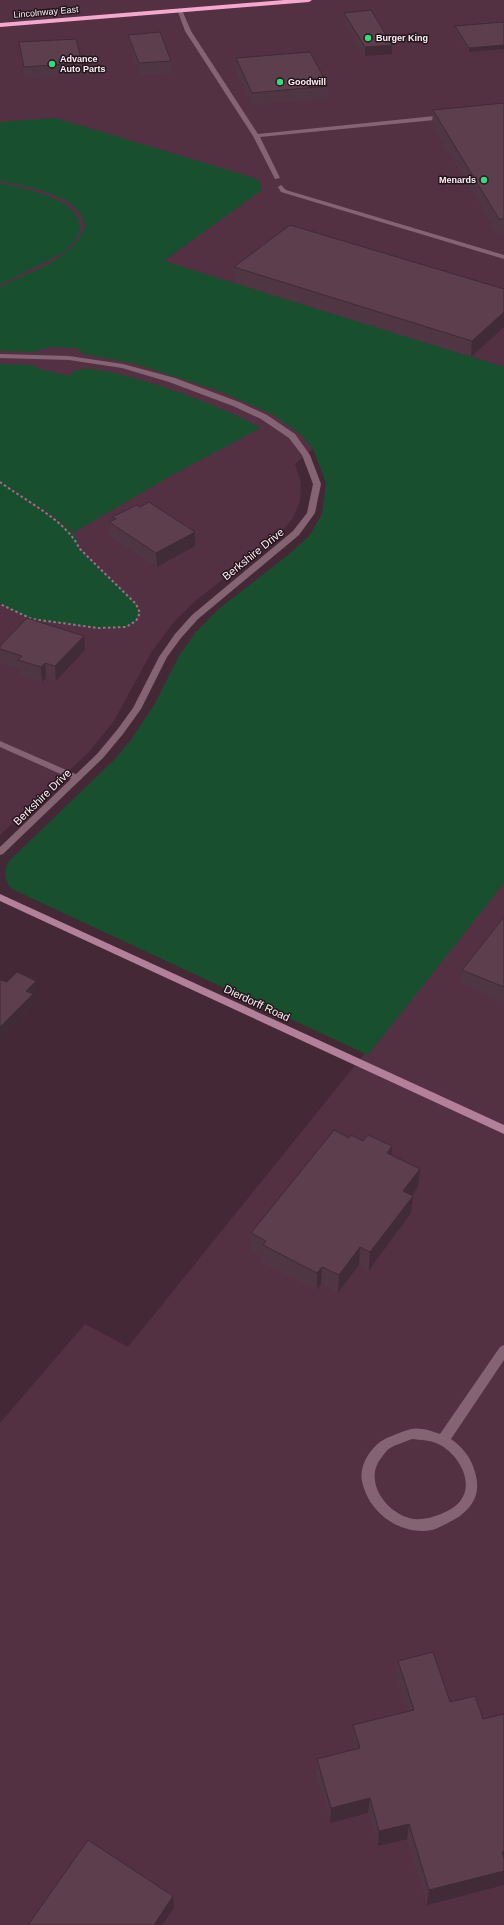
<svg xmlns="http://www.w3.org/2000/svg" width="504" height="1925" viewBox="0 0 504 1925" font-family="Arial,sans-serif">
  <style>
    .built { fill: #543043 }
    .green { fill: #18502f }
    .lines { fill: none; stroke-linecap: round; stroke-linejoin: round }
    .path { stroke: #907884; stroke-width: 2; stroke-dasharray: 2.5 2.5; stroke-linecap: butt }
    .lane { fill: #846473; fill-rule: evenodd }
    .street { fill: #846473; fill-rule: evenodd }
    .secondary { fill: #b28098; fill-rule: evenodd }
    .highway { fill: #f5a7cd; fill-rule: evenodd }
    .wall { fill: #503542 }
    .shaded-wall { fill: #412b36 }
    .building { fill: #5d3e4d; stroke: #412b36 }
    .poi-dot { fill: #39d87f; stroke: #23161c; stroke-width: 1.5 }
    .labels { text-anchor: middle; stroke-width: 3; stroke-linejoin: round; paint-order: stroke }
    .far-street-label { font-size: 9px; fill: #ffeff6; stroke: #23161c }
    .far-poi-label { font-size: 9px; font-weight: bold; fill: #ffeff6; stroke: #23161c; text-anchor: start }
    .street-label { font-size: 11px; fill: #ffeff6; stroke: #23161c }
  </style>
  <rect width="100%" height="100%" fill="#452836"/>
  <g class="built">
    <polygon points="0,0 504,0 504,367 434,345 295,464 301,483 300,501 293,518 280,534 194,602 173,623 152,651 114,721 88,753 0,835"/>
    <polygon points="504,881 504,1925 0,1925 0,1423 85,1324 128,1347"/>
  </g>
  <g class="green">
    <path d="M56 118 258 179 262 190 164 261 504 367V883L368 1055 12 889C4 880 3 871 9 861L115 759 131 740 154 705 179 656 195 633 220 608 288 555 310 535 322 514 326 483 313 449 300 434 272 414 219 391 136 364 84 354 76 348 50 347 34 352 0 351V287C33 269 69 263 85 227 84 223 83 218 81 215 68 193 24 186 0 181V122Z"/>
    <path d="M0 183C23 188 63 195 77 216 79 219 80 224 81 228L75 241 63 253 0 285Z"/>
    <path d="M0 364 31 365 43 370 69 376C73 372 76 370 82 369 115 366 231 409 260 428L169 477 73 533 48 512 37 507 0 481Z"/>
    <polygon points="0,482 36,508 47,513 76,537 79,548 88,558 136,604 140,613 136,621 126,627 98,628 32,619 0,604"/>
  </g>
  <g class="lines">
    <path class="path" d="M0 482C24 500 67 521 79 548L136 604 140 613 136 621 126 627 98 628 32 619 0 604"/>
    <g class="lane">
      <polygon points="177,9 182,10 191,31 258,134 445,115 448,117 445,119 260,137 280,178 275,179 253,136 185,31"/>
      <polygon points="281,185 286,190 504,255 504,259 281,192 278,187"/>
      <polygon points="0,741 80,776 82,778 80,780 74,780 0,747"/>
      <path d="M504 1345V1360L451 1439C462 1447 470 1456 474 1469 484 1497 469 1513 446 1524 441 1526 436 1529 432 1530 400 1536 368 1512 362 1481 359 1467 369 1450 380 1442 385 1438 404 1431 411 1429 420 1427 432 1431 440 1434L500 1347ZM412 1439C420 1440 429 1440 436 1443 456 1451 475 1480 461 1500 456 1507 448 1511 441 1514 431 1518 419 1521 409 1518 384 1511 363 1479 382 1457 384 1454 387 1450 390 1448 397 1444 405 1442 412 1439Z"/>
    </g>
    <polygon class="street" points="0,354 69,356 123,364 175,378 239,402 267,415 295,434 310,455 321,484 315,513 299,535 198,619 181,638 167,657 141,709 123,734 103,758 3,854 0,855 0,847 97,754 117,730 133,708 159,657 175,634 192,615 293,531 307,513 313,484 302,455 289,438 261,419 233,406 169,382 122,368 69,360 0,358"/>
    <polygon class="secondary" points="0,894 504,1125 504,1134 0,901"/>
    <polygon class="highway" points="284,0 312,0 309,2 0,27 0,23"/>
  </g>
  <g class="wall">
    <polygon points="344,13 392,45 392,54 365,56 344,21"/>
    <polygon points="504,22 504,49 469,52 455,31 455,26"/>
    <polygon points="128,35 171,61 171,73 140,76 129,47"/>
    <polygon points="19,42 82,63 83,75 25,79 20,55"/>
    <polygon points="236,58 328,86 328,99 252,105 236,71"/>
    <polygon points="504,103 504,235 498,235 432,125 433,110"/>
    <polygon points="234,267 504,289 504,327 471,357 234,283"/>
    <polygon points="140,507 195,532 195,546 157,567 110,537 109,522 112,521 112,517"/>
    <polygon points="0,646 85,650 56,681 46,678 42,682 20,675 19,669 0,663"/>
    <polygon points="504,917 504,1003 461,984 462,970"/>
    <polygon points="349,1138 392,1156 420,1169 418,1187 412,1195 413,1196 411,1213 369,1270 359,1265 338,1293 321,1284 317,1290 263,1263 263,1257 251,1251 251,1233"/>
    <polygon points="398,1661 450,1702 475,1696 427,1905 407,1839 378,1846 368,1813 330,1823 316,1774 317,1759 354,1750 352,1740 353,1725 407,1711 396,1677"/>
  </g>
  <g class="shaded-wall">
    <polygon points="392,45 392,54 365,56 365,47"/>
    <polygon points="504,45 504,49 469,52 469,48"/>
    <polygon points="504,312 504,327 471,357 472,341"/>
    <polygon points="195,532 195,546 157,567 156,553"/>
    <polygon points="84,636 85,650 56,681 55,666"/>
    <polygon points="45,663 46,678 42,682 41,667"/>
    <polygon points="36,981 37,992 33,996 34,1005 0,1040 0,1027 26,991"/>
    <polygon points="392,1146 391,1164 387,1153"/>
    <polygon points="420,1169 418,1187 402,1209 403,1191"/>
    <polygon points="413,1196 411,1213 369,1270 370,1252"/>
    <polygon points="360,1247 359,1265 338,1293 339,1275"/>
    <polygon points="322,1267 321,1284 317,1290 317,1273"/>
    <polygon points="370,1798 368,1813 330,1823 331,1808"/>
    <polygon points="409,1824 407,1839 378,1846 379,1831"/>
    <polygon points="504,1851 504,1866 502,1852"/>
    <polygon points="504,1871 504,1885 427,1905 429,1890"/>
    <polygon points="173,1896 174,1908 162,1925 154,1925"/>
  </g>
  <g class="building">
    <polygon points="371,10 392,45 365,47 344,13"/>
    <polygon points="504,22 504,45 469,48 455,26"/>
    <polygon points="160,32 171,61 139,63 128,35"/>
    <polygon points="76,39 82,63 24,67 19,42"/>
    <polygon points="310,52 328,86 252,93 236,58"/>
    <polygon points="504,103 504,219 499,219 433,110"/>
    <polygon points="290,225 504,289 504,312 472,341 234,267"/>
    <polygon points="149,502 195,532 156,553 109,522 116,519 112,517 137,505 140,507"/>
    <polygon points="27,618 84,636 55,666 45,663 41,667 18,660 22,656 0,649 0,646"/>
    <polygon points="504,917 504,987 462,970"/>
    <polygon points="17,972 36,981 26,991 33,994 0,1027 0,981 1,980 7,982"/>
    <polygon points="334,1130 349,1138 351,1135 363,1141 368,1135 392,1146 387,1153 420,1169 403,1191 413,1196 370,1252 360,1247 339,1275 322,1267 317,1273 263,1245 266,1241 251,1233"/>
    <polygon points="433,1652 450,1702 475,1696 483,1719 504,1714 504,1851 502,1852 504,1859 504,1871 429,1890 409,1824 379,1831 370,1798 331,1808 317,1759 360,1748 353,1725 414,1710 398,1661"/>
    <polygon points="88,1840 173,1896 154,1925 28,1925"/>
  </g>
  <g class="poi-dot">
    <circle cx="368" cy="38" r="4"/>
    <circle cx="52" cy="64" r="4"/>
    <circle cx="280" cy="82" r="4"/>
    <circle cx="484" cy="180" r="4"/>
  </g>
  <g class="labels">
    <g class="far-street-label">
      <text transform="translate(46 12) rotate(-5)" y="3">Lincolnway East</text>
    </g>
    <g class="far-poi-label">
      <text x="376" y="41">Burger King</text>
      <text x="60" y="62">Advance<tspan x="60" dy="10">Auto Parts</tspan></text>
      <text x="288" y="85">Goodwill</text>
      <text x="476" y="183" text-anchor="end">Menards</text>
    </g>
    <g class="street-label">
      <text transform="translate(253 554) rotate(-39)" y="4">Berkshire Drive</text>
      <text transform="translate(42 797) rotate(-44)" y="4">Berkshire Drive</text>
      <text transform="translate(257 1003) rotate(25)" y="4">Dierdorff Road</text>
    </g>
  </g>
</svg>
